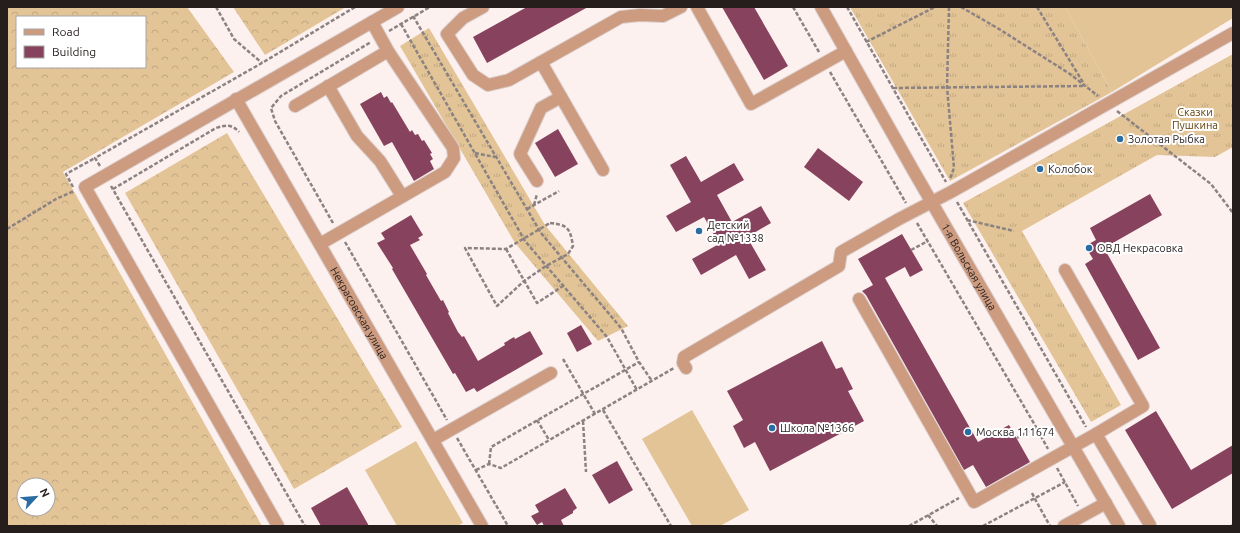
<svg xmlns="http://www.w3.org/2000/svg" width="1240" height="533" viewBox="0 0 1240 533" font-family="Ubuntu,sans-serif">
  <style>
    .grass { fill: url(#grass-tufts) }
    .forest { fill: url(#forest-crowns); fill-rule: evenodd }
    .pitch { fill: #e2c497 }
    .building { fill: #87425e }
    .lines { fill: none; stroke-linecap: round; stroke-linejoin: round }
    .minor-casing { stroke: #dacfce; stroke-width: 14 }
    .path { stroke: #8b8281; stroke-width: 2.5; stroke-dasharray: 4 2; stroke-linecap: butt }
    .minor { stroke: #cd9b7f; stroke-width: 12 }
    .poi-dot { fill: #2a6da3; stroke: #fff; stroke-width: 1.5 }
    .labels { text-anchor: middle; stroke-width: 4; stroke-linejoin: round; paint-order: stroke }
    .park-label { font-size: 11px; fill: #61440e; stroke: #fff }
    .poi-label { font-size: 11px; fill: #251e1d; stroke: #fff; text-anchor: start }
    .street-label { font-size: 11px; fill: #251e1d; stroke: #fff }
  </style>
  <defs>
    <pattern id="grass-tufts" width="24" height="20" patternUnits="userSpaceOnUse"><rect width="24" height="20" fill="#e2c497"/><path d="M3 7l-1-3M5 7V3M7 7l1-3M15 17l-1-3M17 17v-4M19 17l1-3" fill="none" stroke="#c2a882"/></pattern>
    <pattern id="forest-crowns" width="20" height="18" patternUnits="userSpaceOnUse"><rect width="20" height="18" fill="#e2c497"/><path d="M2 6a3 3 0 1 1 6 0M12 15a3 3 0 1 1 6 0" fill="none" stroke="#c2a882"/></pattern>
  </defs>
  <rect width="100%" height="100%" fill="#fdf1f0"/>
  <g class="grass">
    <polygon points="850,7 1065,7 1112,92 950,181"/>
    <polygon points="429,28 545,225 628,326 598,341 515,243 400,46"/>
    <polygon points="1233,54 1233,147 1215,157 1157,155 1022,231 1121,405 1091,422 963,203"/>
  </g>
  <g class="forest">
    <path d="M7 7H187L234 72 63 172 262 526H7ZM17 17H145V67H17ZM24 485H48V509H24Z"/>
    <polygon points="233,7 346,7 265,55"/>
    <polygon points="227,133 402,427 294,489 125,193"/>
  </g>
  <g class="pitch">
    <polygon points="1065,7 1233,7 1233,18 1112,92"/>
    <polygon points="692,410 749,510 720,526 692,526 642,439"/>
    <polygon points="416,441 463,523 457,526 397,526 365,470"/>
  </g>
  <g class="building">
    <polygon points="527,7 588,7 487,63 473,37"/>
    <polygon points="722,7 754,7 788,66 764,80"/>
    <polygon points="381,92 384,98 387,96 391,103 392,102 410,132 412,130 415,135 418,134 422,141 424,140 432,153 430,154 433,159 430,161 434,169 414,181 392,142 384,146 360,104"/>
    <polygon points="558,129 578,164 555,177 535,143"/>
    <polygon points="818,148 863,182 849,201 804,167"/>
    <polygon points="686,156 701,182 734,163 744,180 717,195 732,222 761,206 771,223 747,237 766,270 749,279 736,255 701,275 692,259 719,244 704,217 676,232 666,216 691,202 670,165"/>
    <polygon points="1150,194 1162,215 1104,248 1160,348 1138,360 1085,264 1093,259 1085,246 1096,240 1090,228"/>
    <polygon points="411,215 423,235 418,238 420,240 410,245 427,274 426,275 441,301 443,300 449,312 448,313 458,332 462,337 464,336 478,361 505,345 504,343 514,337 515,339 530,331 543,354 477,392 474,388 466,392 455,373 453,374 392,269 393,268 377,243 385,239 381,233"/>
    <polygon points="902,234 923,270 910,277 905,267 885,278 978,442 1009,425 1030,462 986,487 973,465 964,470 866,295 862,291 873,285 858,259"/>
    <polygon points="581,325 592,344 577,352 567,333"/>
    <polygon points="822,341 836,369 842,367 853,389 848,391 864,421 770,471 755,442 744,448 733,426 743,420 727,391"/>
    <polygon points="1156,411 1191,470 1233,445 1233,473 1172,509 1125,430"/>
    <polygon points="617,461 633,490 609,504 592,475"/>
    <polygon points="347,487 369,526 321,526 311,508"/>
    <polygon points="565,488 577,508 573,511 573,513 561,520 564,526 544,526 542,522 537,525 531,516 539,512 535,505"/>
  </g>
  <g class="lines">
    <g class="minor-casing">
      <g id="minor">
        <polyline points="483,7 463,18 447,34 473,75 488,85 509,80 621,17 640,15 663,16 681,7"/>
        <polyline points="697,7 751,104 846,51"/>
        <path id="s1" d="M821 7 913 170 1119 526"/>
        <polyline points="541,62 603,170"/>
        <polyline points="328,86 357,136 380,161 402,196"/>
        <path id="s2" d="M236 99 482 526"/>
        <polyline points="295,106 388,51"/>
        <polyline points="537,181 520,154 541,108 561,97"/>
        <polyline points="320,244 445,172 454,158 453,148 388,51 372,22"/>
        <polyline points="1065,270 1143,406 1096,434"/>
        <polyline points="859,299 974,502 1096,434 1150,525"/>
        <polyline points="686,368 683,363 684,357 839,266 841,252 899,219 951,192 1233,33"/>
        <polyline points="433,440 551,373"/>
        <polyline points="278,526 85,187 398,7"/>
        <polyline points="1064,526 1106,503"/>
      </g>
    </g>
    <g class="path">
      <polyline points="216,7 234,39 262,63"/>
      <polyline points="793,7 819,52"/>
      <polyline points="847,7 946,182"/>
      <polyline points="949,7 947,87 954,168 950,179"/>
      <polyline points="961,7 999,29 1070,74 1098,96"/>
      <polyline points="1037,7 1084,84"/>
      <polyline points="413,16 541,233 621,328 639,362 652,381"/>
      <polyline points="401,24 525,241 607,337 637,390"/>
      <polyline points="389,31 430,7"/>
      <polyline points="866,42 935,7"/>
      <polyline points="830,72 906,203"/>
      <polyline points="893,88 1084,86"/>
      <polyline points="1117,111 1211,184 1233,213"/>
      <polyline points="475,153 495,157"/>
      <polyline points="100,166 95,158 262,63 355,7"/>
      <polyline points="111,186 305,526"/>
      <polyline points="73,187 66,174 95,158"/>
      <path d="M113 189 216 128C225 125 232 124 239 132"/>
      <polyline points="957,202 1086,427"/>
      <polyline points="534,205 537,194"/>
      <polyline points="527,209 559,191"/>
      <polyline points="967,220 1014,231"/>
      <polyline points="333,223 275,121 271,108 281,96 371,42"/>
      <path d="M550 223C568 225 570 228 573 246L568 254 546 266 524 281 497 306 465 248 506 249Z"/>
      <polyline points="917,223 1036,427 1048,449"/>
      <polyline points="7,229 56,199 74,191"/>
      <polyline points="345,242 447,420"/>
      <polyline points="506,249 537,303 563,286"/>
      <polyline points="911,250 928,241"/>
      <polyline points="563,359 595,414"/>
      <polyline points="603,410 671,526"/>
      <polyline points="537,420 549,440"/>
      <polyline points="583,421 586,472"/>
      <polyline points="457,438 508,526"/>
      <polyline points="1017,438 1036,427"/>
      <polyline points="489,464 491,447 639,362"/>
      <polyline points="1057,468 1078,506"/>
      <polyline points="476,470 489,464 501,468 674,368"/>
      <polyline points="1032,493 1035,499 1050,526"/>
      <polyline points="928,515 937,526"/>
      <polyline points="909,526 959,498"/>
      <polyline points="983,526 1065,482"/>
      <polyline points="1231,526 1233,525"/>
    </g>
    <use href="#minor" class="minor"/>
  </g>
  <g class="poi-dot">
    <circle cx="1120" cy="139" r="4"/>
    <circle cx="1040" cy="169" r="4"/>
    <circle cx="699" cy="231" r="4"/>
    <circle cx="1089" cy="248" r="4"/>
    <circle cx="772" cy="428" r="4"/>
    <circle cx="968" cy="432" r="4"/>
  </g>
  <g class="labels">
    <g class="park-label">
      <text x="1195" y="116">Сказки<tspan x="1195" dy="13">Пушкина</tspan></text>
    </g>
    <g class="poi-label">
      <text x="1128" y="143">Золотая Рыбка</text>
      <text x="1048" y="173">Колобок</text>
      <text x="707" y="229">Детский<tspan x="707" dy="13">сад №1338</tspan></text>
      <text x="1097" y="252">ОВД Некрасовка</text>
      <text x="780" y="432">Школа №1366</text>
      <text x="976" y="436">Москва 111674</text>
    </g>
    <g class="street-label">
      <text dy="4" stroke="none"><textPath href="#s1" startOffset="299">1-я Вольская улица</textPath></text>
      <text dy="4" stroke="none"><textPath href="#s2" startOffset="247">Некрасовская улица</textPath></text>
    </g>
  </g>
  <rect width="1240" height="533" fill="none" stroke="#251e1d" stroke-width="16"/>
  <rect x="16" y="16" width="130" height="52" fill="#ffffff" stroke="#a8a5a5"/>
  <rect x="24" y="29" width="20" height="6" fill="#cd9b7f" stroke="#a8a5a5"/>
  <text x="52" y="36" font-size="12" fill="#251e1d">Road</text>
  <rect x="24" y="46" width="20" height="12" fill="#87425e" stroke="#a8a5a5"/>
  <text x="52" y="56" font-size="12" fill="#251e1d">Building</text>
  <g transform="translate(36 497) rotate(64)"><circle r="19" fill="#ffffff" stroke="#a8a5a5"/>
  <path d="M0-3L7 15L0 10L-7 15Z" fill="#2a6da3"/>
  <text y="-6" font-size="11" font-weight="bold" text-anchor="middle" fill="#251e1d">N</text>
  </g>
</svg>
